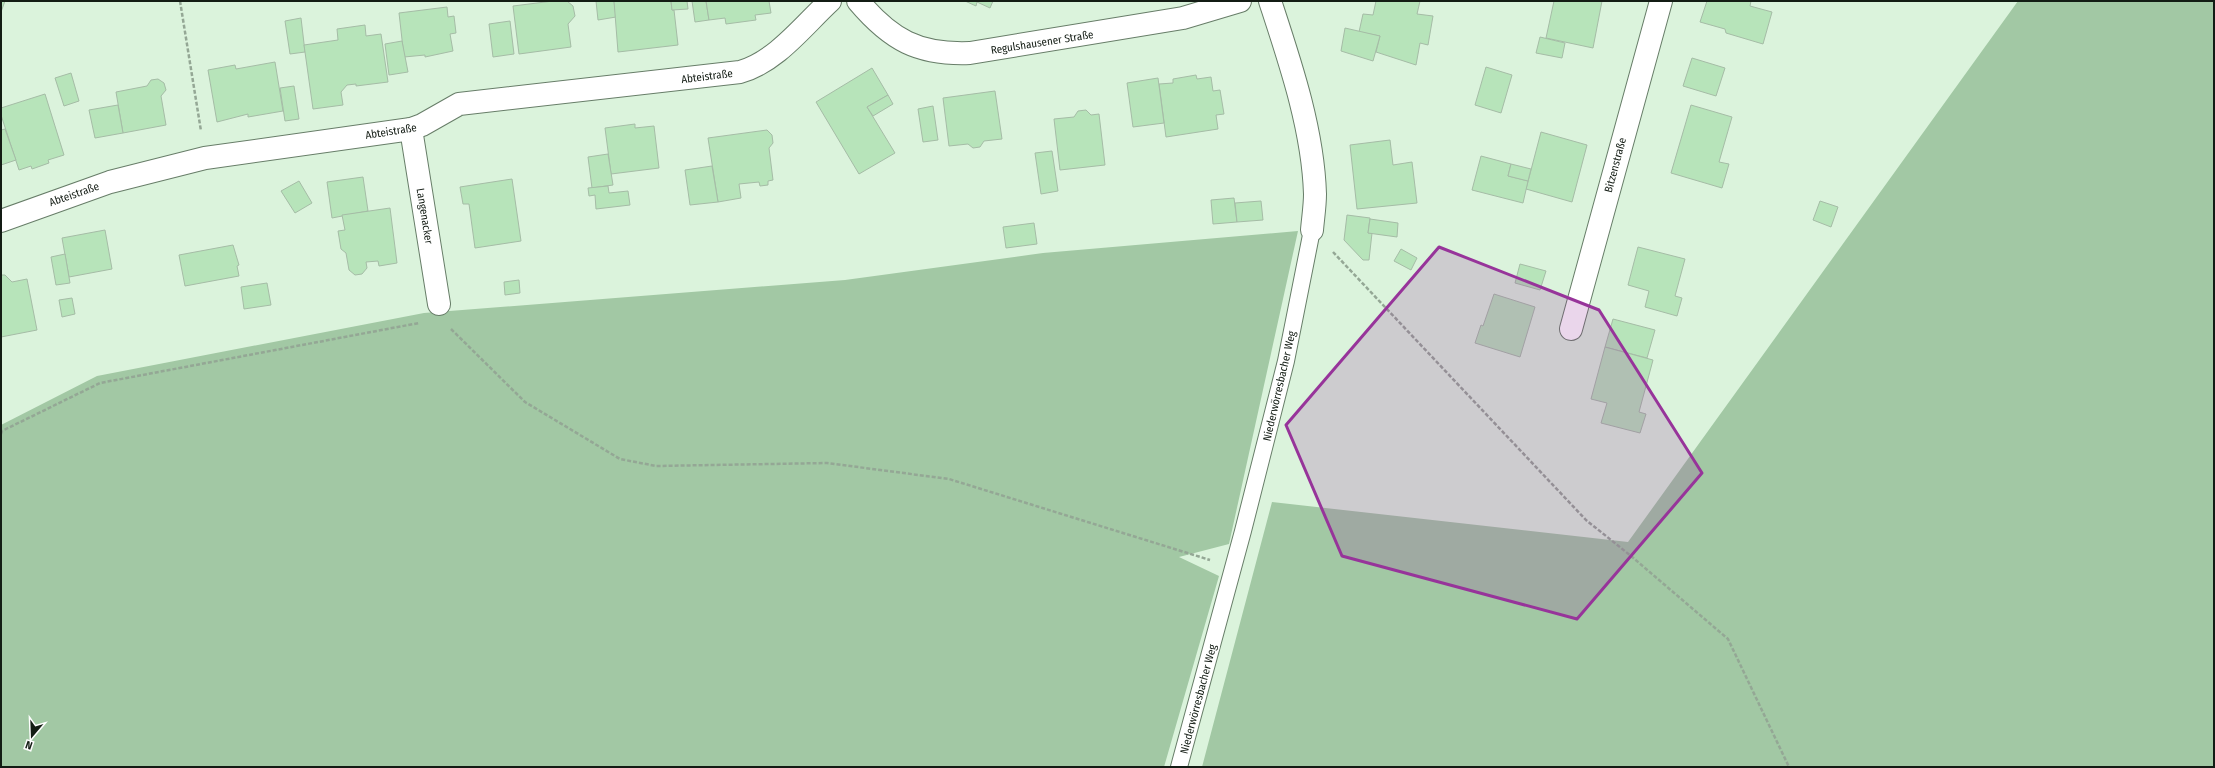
<svg xmlns="http://www.w3.org/2000/svg" width="2215" height="768" viewBox="0 0 2215 768" font-family="'Fira Sans Condensed',sans-serif">
  <style>
    .green { fill: #a2c8a4 }
    .building { fill: #b7e4ba; stroke: #a5bca6 }
    .lines { fill: none; stroke-linecap: round; stroke-linejoin: round }
    .service-casing { stroke: #677d68; stroke-width: 18 }
    .minor-casing { stroke: #677d68; stroke-width: 24 }
    .path { stroke: #94a795; stroke-width: 2.5; stroke-dasharray: 4 2; stroke-linecap: butt }
    .service { stroke: #fff; stroke-width: 16 }
    .minor { stroke: #fff; stroke-width: 22 }
    .marked { fill: #97349a; fill-opacity: 0.2; stroke: #97349a; stroke-width: 3; stroke-linejoin: round }
    .labels { text-anchor: middle; stroke-width: 3; stroke-linejoin: round; paint-order: stroke }
    .street-label { font-size: 11px; fill: #131c14; stroke: #fff }
  </style>
  <rect width="100%" height="100%" fill="#dbf3dc"/>
  <g class="green">
    <polygon points="2018,1 2214,1 2214,767 1202,767 1272,502 1628,542"/>
    <polygon points="1298,231 1229,544 1179,557 1219,576 1164,767 1,767 1,425 97,376 424,313 845,280 1043,253"/>
  </g>
  <g class="building">
    <polygon points="1,1 5,1 1,12"/>
    <polygon points="553,1 567,1 573,6 575,16 568,24 571,47 519,54 513,6"/>
    <polygon points="596,1 614,1 616,17 598,20"/>
    <polygon points="614,1 671,1 672,10 674,10 678,45 618,52"/>
    <polygon points="671,1 687,1 688,9 672,10"/>
    <polygon points="692,1 706,1 709,20 695,22"/>
    <polygon points="706,1 769,1 771,13 755,15 756,20 726,24 725,18 709,20"/>
    <polygon points="965,1 993,1 990,8 977,2 976,6"/>
    <polygon points="1376,1 1420,1 1417,14 1433,16 1428,45 1420,43 1416,65 1376,52 1380,36 1359,32 1363,14 1373,15"/>
    <polygon points="1554,1 1602,1 1593,48 1546,38"/>
    <polygon points="1707,1 1751,1 1750,6 1772,12 1763,44 1726,33 1725,29 1700,22"/>
    <polygon points="447,7 448,17 454,16 456,33 450,34 453,51 425,57 425,55 404,57 399,13"/>
    <polygon points="301,18 305,52 290,54 285,21"/>
    <polygon points="510,21 514,54 493,57 489,24"/>
    <polygon points="365,25 366,36 381,34 388,82 356,86 356,84 347,85 341,92 343,105 313,109 304,45 338,40 337,29"/>
    <polygon points="1345,28 1380,36 1373,61 1341,51"/>
    <polygon points="1540,37 1565,43 1562,58 1536,53"/>
    <polygon points="402,41 408,72 389,75 385,44"/>
    <polygon points="1692,58 1725,68 1716,96 1683,86"/>
    <polygon points="275,62 283,111 248,117 248,114 217,122 208,70 235,65 236,69"/>
    <polygon points="1486,67 1512,75 1501,113 1475,105"/>
    <polygon points="872,68 888,95 867,107 895,153 859,174 816,102"/>
    <polygon points="71,73 79,101 64,106 55,78"/>
    <polygon points="1196,75 1197,79 1211,77 1213,91 1220,90 1224,114 1216,115 1218,129 1166,137 1159,84 1173,83 1173,79"/>
    <polygon points="1158,78 1164,123 1133,127 1127,83"/>
    <polygon points="158,79 164,83 166,90 161,96 166,125 123,133 116,92 147,86 151,80"/>
    <polygon points="294,86 299,119 285,121 280,88"/>
    <polygon points="995,91 1002,139 984,141 980,147 973,148 968,144 949,146 943,98"/>
    <polygon points="45,94 64,155 48,160 49,163 32,169 31,166 19,170 1,115 1,108"/>
    <polygon points="888,95 893,104 873,116 867,107"/>
    <polygon points="118,105 123,133 95,138 89,110"/>
    <polygon points="1691,105 1732,117 1719,162 1729,164 1722,188 1671,173"/>
    <polygon points="933,106 938,140 923,142 918,109"/>
    <polygon points="1086,110 1091,115 1099,114 1105,165 1060,170 1054,119 1074,117 1078,111"/>
    <polygon points="635,124 635,128 654,126 659,168 611,174 605,128"/>
    <polygon points="5,129 16,160 1,165 1,130"/>
    <polygon points="767,130 772,135 773,143 769,148 773,180 768,181 768,185 760,186 759,182 739,184 741,198 718,202 708,138"/>
    <polygon points="1541,132 1587,145 1572,202 1526,189"/>
    <polygon points="1390,140 1393,165 1412,162 1417,203 1357,209 1350,145"/>
    <polygon points="1052,151 1058,191 1041,194 1035,153"/>
    <polygon points="608,154 613,185 592,188 588,157"/>
    <polygon points="1481,156 1511,164 1508,176 1528,181 1523,203 1472,190"/>
    <polygon points="1511,164 1531,169 1528,181 1508,176"/>
    <polygon points="712,166 718,202 690,205 685,170"/>
    <polygon points="363,177 368,211 332,218 327,182"/>
    <polygon points="512,179 521,241 475,248 469,204 463,204 460,187"/>
    <polygon points="299,181 312,203 295,213 281,191"/>
    <polygon points="608,186 609,193 628,191 630,205 596,209 595,195 589,196 588,188"/>
    <polygon points="1234,198 1237,222 1213,224 1211,200"/>
    <polygon points="1261,201 1263,220 1237,222 1235,203"/>
    <polygon points="1820,201 1838,207 1831,227 1813,220"/>
    <polygon points="390,208 397,263 379,266 378,261 366,262 367,268 362,274 355,275 349,270 346,253 341,249 338,231 345,230 342,215"/>
    <polygon points="1347,215 1370,218 1368,233 1372,233 1369,260 1363,260 1344,240"/>
    <polygon points="1370,219 1398,223 1397,237 1368,233"/>
    <polygon points="1034,223 1037,244 1006,248 1003,227"/>
    <polygon points="105,230 112,269 69,277 62,238"/>
    <polygon points="233,245 239,265 237,266 239,276 185,286 179,255"/>
    <polygon points="1638,247 1685,259 1675,296 1682,298 1677,316 1645,307 1649,291 1628,285"/>
    <polygon points="1401,249 1417,258 1411,270 1394,261"/>
    <polygon points="65,254 70,283 56,285 51,257"/>
    <polygon points="1520,264 1546,271 1540,290 1515,283"/>
    <polygon points="1,275 5,275 12,282 27,279 37,330 1,337"/>
    <polygon points="519,280 520,293 505,295 504,282"/>
    <polygon points="267,283 271,305 244,309 241,287"/>
    <polygon points="1494,294 1535,307 1520,357 1475,343 1481,325 1483,326"/>
    <polygon points="72,298 75,314 62,317 59,300"/>
    <polygon points="1613,319 1655,330 1647,358 1605,347"/>
    <polygon points="1605,347 1653,360 1639,412 1646,414 1640,433 1601,423 1607,403 1591,399"/>
  </g>
  <g class="lines">
    <g class="service-casing">
      <polyline id="service" points="1179,767 1243,531 1286,361 1312,230"/>
    </g>
    <g class="minor-casing">
      <g id="minor">
        <path d="M858 1C891 40 918 55 970 53L1183 18 1240 1"/>
        <path d="M1270 1C1290 62 1313 129 1315 194 1315 206 1313 218 1312 230"/>
        <polyline points="411,129 439,304"/>
        <path d="M1 221 110 182 205 158 411 129 422 125 459 104 740 72C776 62 803 26 830 1"/>
        <polyline points="1571,329 1661,1"/>
      </g>
    </g>
    <g class="path">
      <polyline points="180,1 201,131"/>
      <polyline points="1333,252 1586,520 1631,556 1728,639 1789,767"/>
      <polyline points="451,329 525,402 620,459 656,466 827,463 949,479 1210,560"/>
      <polyline points="1,434 2,431 100,383 419,323"/>
    </g>
    <use href="#service" class="service"/>
    <use href="#minor" class="minor"/>
  </g>
  <path class="marked" d="M1439 247 1599 310 1702 473 1577 619 1342 556 1286 425Z"/>
  <g class="labels">
    <g class="street-label">
      <text transform="translate(1042 42) rotate(-9)" y="4">Regulshausener Straße</text>
      <text transform="translate(707 76) rotate(-7)" y="4">Abteistraße</text>
      <text transform="translate(391 131) rotate(-9)" y="4">Abteistraße</text>
      <text transform="translate(1615 165) rotate(-75)" y="4">Bitzenstraße</text>
      <text transform="translate(74 194) rotate(-19)" y="4">Abteistraße</text>
      <text transform="translate(425 216) rotate(81)" y="4">Langenacker</text>
      <text transform="translate(1279 386) rotate(-77)" y="4">Niederwörresbacher Weg</text>
      <text transform="translate(1198 699) rotate(-75)" y="4">Niederwörresbacher Weg</text>
    </g>
  </g>
  <rect width="2215" height="768" fill="none" stroke="#131c14" stroke-width="4"/>
  <g transform="translate(32 736) rotate(199)" stroke="#ffffff" stroke-width="3" paint-order="stroke">
  <path d="M0-3L7 15L0 10L-7 15Z" fill="#131c14"/>
  <text y="-6" font-size="11" font-weight="bold" text-anchor="middle" fill="#131c14">N</text>
  </g>
</svg>
